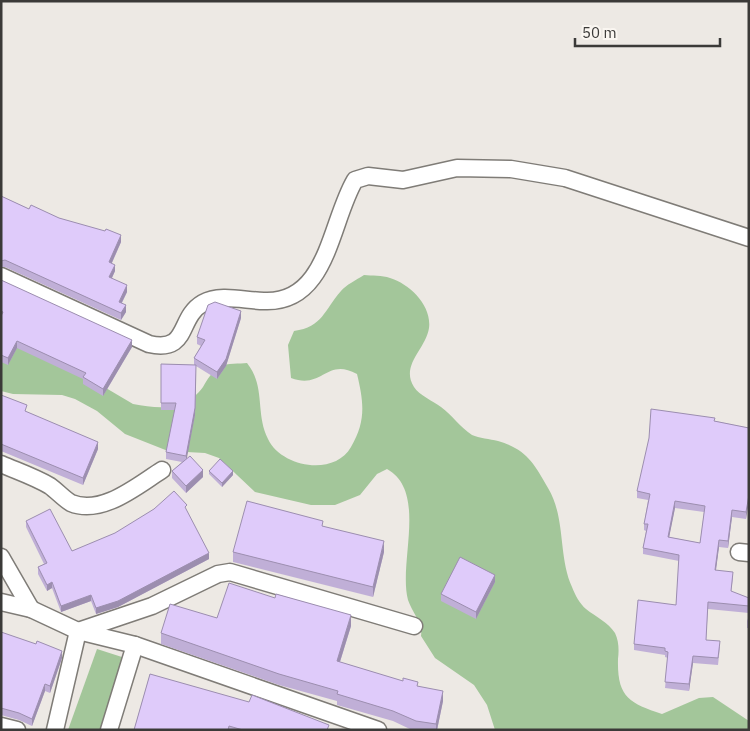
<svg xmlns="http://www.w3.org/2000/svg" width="750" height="731" viewBox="0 0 750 731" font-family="'IBM Plex Sans',sans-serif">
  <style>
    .green { fill: #a3c69a }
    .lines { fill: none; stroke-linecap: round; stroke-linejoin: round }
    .street-casing { stroke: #7f7c77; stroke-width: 19 }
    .street { stroke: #fff; stroke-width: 16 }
    .wall { fill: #c0afd7; fill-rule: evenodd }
    .shaded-wall { fill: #9c8eaf }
    .building { fill: #dfcbfa; stroke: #9c8eaf; fill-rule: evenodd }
  </style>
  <rect width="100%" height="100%" fill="#ede9e4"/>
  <g class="green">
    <path d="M364 275C372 276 382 275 390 278 410 284 432 306 429 328 426 349 400 365 414 387 419 395 433 401 441 407 452 415 461 428 472 435 479 438 490 439 498 441 526 449 534 463 548 488 566 518 558 556 572 587 575 595 580 604 586 609 596 617 608 622 615 633 619 641 619 651 618 659 617 697 629 703 662 714L699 698 713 697 749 721V730H495L487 705 474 685 435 658 421 636C423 623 412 612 408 600 398 562 428 492 387 469L377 474 360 495 335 505H311L255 492 219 458 205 453 168 451 125 434 97 411 75 399 62 395 13 394 1 391V326L133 404C160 409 186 411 203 387 207 380 213 370 220 366 227 363 240 364 247 363 266 387 255 413 268 439 281 467 334 477 351 447 366 421 364 403 357 374 326 357 323 390 291 378L288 345 294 331C323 327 324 310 341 291 346 285 356 280 364 275Z"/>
    <polygon points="97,649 125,658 100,730 68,730"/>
  </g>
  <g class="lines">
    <g class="street-casing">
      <g id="street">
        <path d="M1 276 149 344C190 353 177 318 203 303 220 293 246 301 264 301 328 304 330 222 355 180L368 176 403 180 457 168 511 169 565 178 749 238"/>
        <path d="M1 464C17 471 35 477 50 486 57 491 64 499 71 503 102 516 138 485 162 470"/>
        <polyline points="739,552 749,553"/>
        <polyline points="1,557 31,609"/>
        <polyline points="1,602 31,609 78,631 135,645 378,730"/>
        <polyline points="78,631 152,606 218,574 230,572 414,626"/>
        <polyline points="1,726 17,730"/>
        <polyline points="55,730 78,631"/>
        <polyline points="109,730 135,645"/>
      </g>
    </g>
    <use href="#street" class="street"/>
  </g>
  <g class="wall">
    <polygon points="1,196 29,209 59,218 121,242 112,263 115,271 112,278 127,292 122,303 126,312 121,320 5,267 1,267"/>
    <polygon points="1,280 132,347 103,396 83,384 83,379 17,348 8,365 1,362"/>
    <polygon points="241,318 226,366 217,379 196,366 195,415 186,459 203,477 186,493 172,478 172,471 182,462 166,459 166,452 175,410 161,410 161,364 194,365 194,358 201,346 197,344 197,337"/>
    <polygon points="1,395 27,412 98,449 83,485 1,451"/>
    <path d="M715 421 749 428 746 519 732 517 728 548 719 547 716 570 733 578 731 592 749 598V613L708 609 706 640 720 647 718 665 693 663 689 691 665 688 668 658 665 657V655L634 650V644L676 605 679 561 643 554V548L646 531 644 530V524L648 500 637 498V491ZM675 508 704 512 700 543 669 537Z"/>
    <polygon points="209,471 233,475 222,487 209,474"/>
    <polygon points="187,512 209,559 118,607 96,614 91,601 61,612 52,588 47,591 38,574 38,567 44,564 26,527 26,521 72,551"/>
    <polygon points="323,527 384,552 373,597 233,562 233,552"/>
    <polygon points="495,582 476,619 441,601 441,594"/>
    <polygon points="749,616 749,628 747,628 747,621"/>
    <polygon points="217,618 351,626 340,662 418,686 443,701 437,730 412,730 393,721 337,705 337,701 279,685 161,644 161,633"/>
    <polygon points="1,632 62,658 50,693 45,691 32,726 19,720 1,715"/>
    <polygon points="150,674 329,730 134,730"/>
  </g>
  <g class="shaded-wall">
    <polygon points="121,235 121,242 109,269 109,262"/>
    <polygon points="115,265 115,271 109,284 109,277"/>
    <polygon points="127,285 127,292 119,308 119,302"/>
    <polygon points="126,305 126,312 121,320 121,313"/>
    <polygon points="241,311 241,318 226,366 217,379 217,372"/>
    <polygon points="132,340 132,347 103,396 103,389"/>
    <polygon points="17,341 17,348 8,365 8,358"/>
    <polygon points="196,372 195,415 186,463 186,456"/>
    <polygon points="98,442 98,449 83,485 83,478"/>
    <polygon points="203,470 203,477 186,493 186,486"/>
    <polygon points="233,471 233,475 222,487 222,483"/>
    <polygon points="749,495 749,502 746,519 746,512"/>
    <polygon points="675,501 675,508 668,543 668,537"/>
    <polygon points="732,510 732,517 728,548 728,541"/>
    <polygon points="719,540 719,547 715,577 715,570"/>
    <polygon points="384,541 384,552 373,597 373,587"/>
    <polygon points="209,553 209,559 118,607 96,614 96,608"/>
    <polygon points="495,575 495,582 476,619 476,612"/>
    <polygon points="52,582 52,588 47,591 47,585"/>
    <polygon points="91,595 91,601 61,612 61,606"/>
    <polygon points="351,615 351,626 337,671 337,661"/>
    <polygon points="62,651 62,658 50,693 50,686"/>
    <polygon points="693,656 693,663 689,691 689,684"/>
    <polygon points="45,684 45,691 32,726 32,719"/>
    <polygon points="443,691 443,701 437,730 436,730 436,724"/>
  </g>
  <g class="building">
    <polygon points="1,196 29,209 31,205 59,218 105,231 106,229 121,235 109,262 115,265 109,277 127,285 119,302 126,305 121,313 5,260 1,261"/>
    <polygon points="1,280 132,340 103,389 83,377 86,373 17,341 8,358 1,355 1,316 3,312 1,311"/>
    <polygon points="215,302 241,311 226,359 217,372 194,358 205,340 197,337 208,305"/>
    <polygon points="161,364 196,365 195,408 186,456 166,452 176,403 161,403"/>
    <polygon points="1,395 27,405 25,411 98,442 83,478 1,444"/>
    <path d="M651 409 715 418 714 421 749 428V495L746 512 732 510 728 541 719 540 715 570 733 572 731 591 749 598V606L708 602 706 640 720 641 718 658 693 656 689 684 665 682 668 652 665 651V648L634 644 638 600 676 605 679 555 643 548 648 524H644L650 494 637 491 649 438ZM675 501 705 506 700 543 668 537Z"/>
    <polygon points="190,456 203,470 186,486 172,471"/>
    <polygon points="220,459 233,471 222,483 209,471"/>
    <polygon points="174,491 187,505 185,507 209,553 118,601 96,608 91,595 61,606 52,582 47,585 38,567 47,563 26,521 50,509 72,551 115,533 154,509"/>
    <polygon points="247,501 323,521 322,526 384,541 373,587 233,552"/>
    <polygon points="460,557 495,575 476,612 441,594"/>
    <polygon points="229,583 275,598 276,594 351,615 337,661 403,681 403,678 418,682 417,686 443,691 436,724 416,721 393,711 337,694 338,691 279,674 161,633 170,604 217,618"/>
    <polygon points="1,632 36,644 37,641 62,651 50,686 45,684 32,719 19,713 1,708"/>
    <polygon points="150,674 249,702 252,695 329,725 327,730 243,730 229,726 228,730 134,730"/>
  </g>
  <rect width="750" height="731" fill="none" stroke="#3b3a38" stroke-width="5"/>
  <path d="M575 38v8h145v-8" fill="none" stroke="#3b3a38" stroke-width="2.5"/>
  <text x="582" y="38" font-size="15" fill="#3b3a38" stroke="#faf6f1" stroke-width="4" paint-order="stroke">50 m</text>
</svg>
